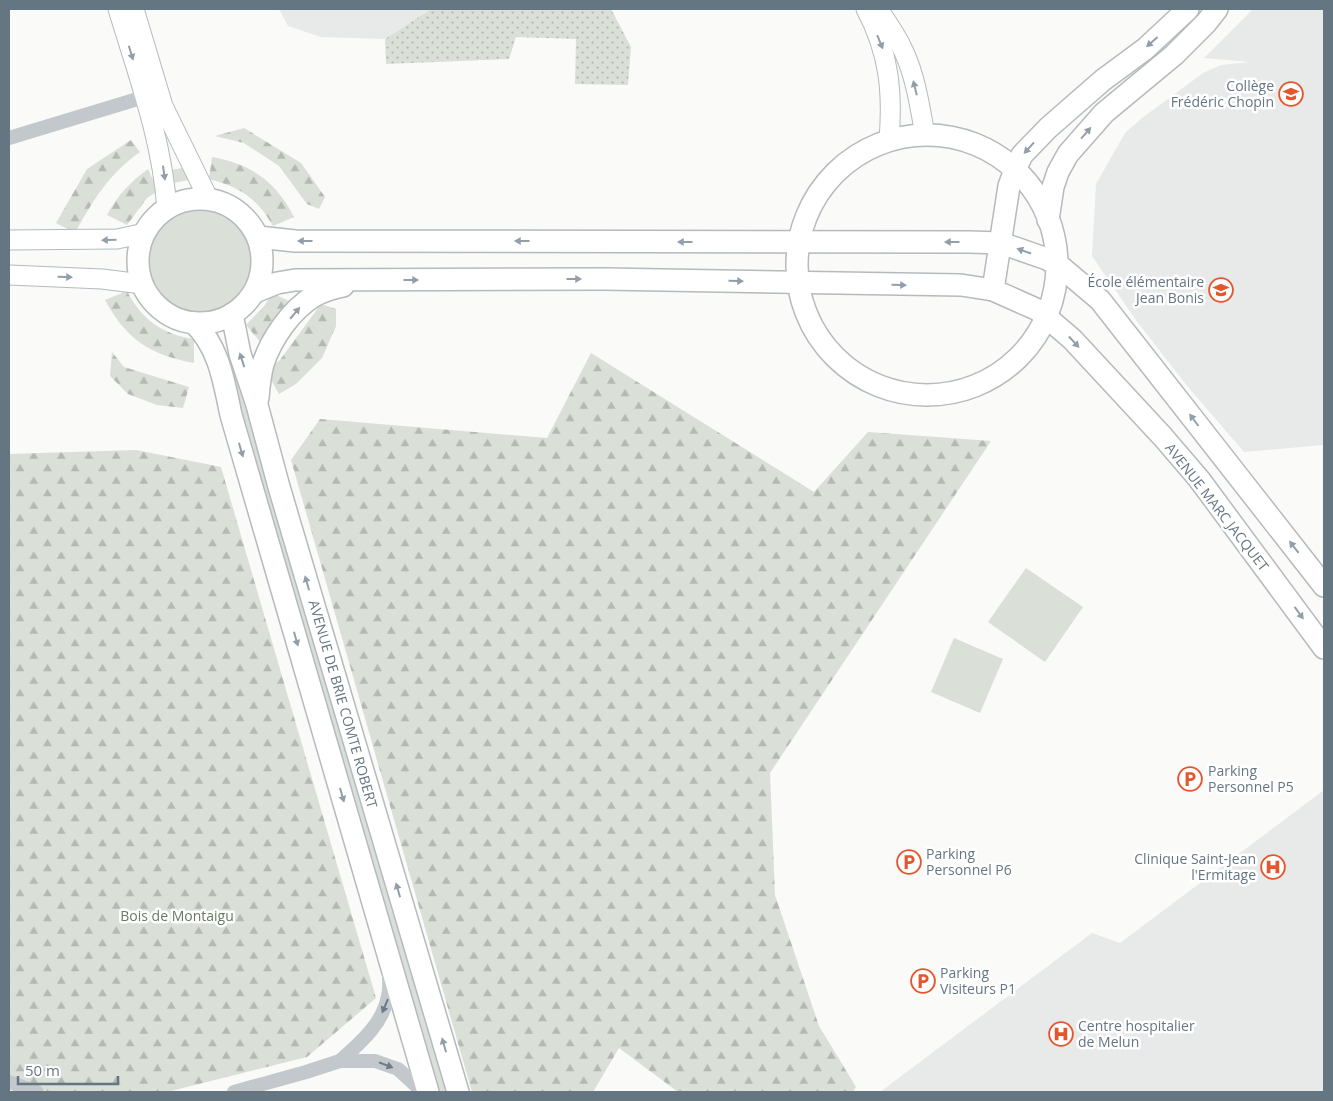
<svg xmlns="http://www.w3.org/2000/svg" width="1333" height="1101" viewBox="0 0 1333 1101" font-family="'Open Sans',sans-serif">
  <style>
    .built { fill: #e8e9e9 }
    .green { fill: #dadfd7 }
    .forest { fill: url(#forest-firs) }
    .park { fill: url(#park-dots) }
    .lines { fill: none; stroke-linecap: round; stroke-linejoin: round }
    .secondary-casing { stroke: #b3babf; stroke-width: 21 }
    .primary-casing { stroke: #b5babe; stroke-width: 24 }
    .minor { stroke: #c3c8cc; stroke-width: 14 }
    .secondary { stroke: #fff; stroke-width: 19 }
    .primary { stroke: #fff; stroke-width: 21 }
    .oneway { fill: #939fa8 }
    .oneway2 { fill: #6a7a87 }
    .labels { text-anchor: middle; stroke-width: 5; stroke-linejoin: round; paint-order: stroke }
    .poi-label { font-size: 14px; fill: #657683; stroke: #fff; text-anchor: start }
    .street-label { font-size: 14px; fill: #657683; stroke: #fff }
    .park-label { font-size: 14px; fill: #687a64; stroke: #fff }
  </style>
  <defs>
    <pattern id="forest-firs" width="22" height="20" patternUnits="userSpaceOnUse" patternTransform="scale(1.25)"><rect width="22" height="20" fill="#dadfd7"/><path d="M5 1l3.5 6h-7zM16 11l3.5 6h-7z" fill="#b4b9b4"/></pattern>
    <pattern id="park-dots" width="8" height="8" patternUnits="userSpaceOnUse" patternTransform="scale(1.25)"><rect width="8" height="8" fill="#dadfd7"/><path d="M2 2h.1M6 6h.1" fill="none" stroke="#b4b9b4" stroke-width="1.8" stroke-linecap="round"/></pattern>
  </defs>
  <rect width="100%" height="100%" fill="#fafaf8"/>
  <g class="built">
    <polygon points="279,9 431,9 385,39 321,37 288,26"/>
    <polygon points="1253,9 1324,9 1324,445 1244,452 1188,387 1138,323 1092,256 1096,184 1125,133 1142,118 1203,73 1221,65 1250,62 1204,58"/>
    <polygon points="1324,790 1324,1092 880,1092 1092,933 1120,943"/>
  </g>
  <g class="green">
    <polygon points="188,167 193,179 174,183 171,170"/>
    <circle cx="200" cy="259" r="53"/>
    <polygon points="235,357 452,1092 438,1092 224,361"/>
    <polygon points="1026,568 1083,607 1045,662 988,622"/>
    <polygon points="954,638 1003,659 980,713 931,692"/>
  </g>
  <g class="forest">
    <polygon points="244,128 301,163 325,197 319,209 307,204 279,166 244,143 215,136"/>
    <path d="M131 140 140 152C108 175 94 199 75 233L56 223 87 169Z"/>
    <path d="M212 157C251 164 276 181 294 217L273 226C256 197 241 188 209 179Z"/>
    <path d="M148 169 158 191 147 198 127 225 107 215C117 196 130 182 148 169Z"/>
    <path d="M127 291C142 320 162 334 194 339V363C150 355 126 339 105 300Z"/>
    <polygon points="272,293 293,303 261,343 246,325 265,305"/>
    <polygon points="321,304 336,309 336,326 322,358 296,384 279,394 266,371 280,360"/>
    <polygon points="112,352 124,367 189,387 183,408 157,405 128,394 110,376"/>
    <polygon points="591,353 814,492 868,432 991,441 770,773 775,895 819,1026 856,1087 853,1092 678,1092 619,1048 593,1092 472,1092 291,460 320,419 547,438"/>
    <polygon points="136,450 221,467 376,998 307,1057 167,1092 50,1092 25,1085 9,1077 9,454"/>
  </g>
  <polygon class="park" points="431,9 611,9 631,47 628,85 575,84 576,39 516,37 509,59 386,64 385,39"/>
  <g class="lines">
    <g class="secondary-casing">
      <g id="secondary">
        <path d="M118 9C138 75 162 139 167 209"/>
        <polyline points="134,9 163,106 209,200"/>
        <path d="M866 9C889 52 893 92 889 140"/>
        <path d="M878 9C888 23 897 36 904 52 916 78 920 108 925 135"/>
        <polyline points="9,240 117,239 145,233"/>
        <polyline points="9,275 102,279 142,284"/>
      </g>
    </g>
    <g class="primary-casing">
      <g id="primary">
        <circle cx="927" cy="265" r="130"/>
        <circle cx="200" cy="261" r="62"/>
        <polyline points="1048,220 1053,187 1058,172 1068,154 1104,113 1174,55 1206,23 1217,9"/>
        <polyline points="258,237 295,241 969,242 1001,243 1047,259 1061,267 1100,300 1324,586"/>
        <polyline points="993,290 1009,186 1015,170 1022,155 1048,128 1103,80 1145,49 1188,9"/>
        <polyline points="255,292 277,283 295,280 604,279 961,285 993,290 1038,310 1072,339 1163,437 1199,479 1324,648"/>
        <polyline points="232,314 240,354 257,405 279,487 458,1092"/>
        <path d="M194 323C219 347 224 382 231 415L428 1092"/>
        <path d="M258 398C259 386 260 375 263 364 271 339 291 310 314 296 323 291 333 288 343 286"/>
      </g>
    </g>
    <g class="minor">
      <polyline points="9,138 154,94"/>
      <path d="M340 1061C360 1043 383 1024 388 996 390 990 389 983 389 977"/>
      <polyline points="9,1082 37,1092"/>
      <polyline points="234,1092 306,1072 340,1061 375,1061 398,1069 423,1092"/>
    </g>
    <use href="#secondary" class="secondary"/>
    <use href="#primary" class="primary"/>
  </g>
  <defs><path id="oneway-solid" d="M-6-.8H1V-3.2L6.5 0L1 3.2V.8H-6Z" transform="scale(1.25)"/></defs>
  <g class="oneway">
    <use href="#oneway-solid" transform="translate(880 42) rotate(68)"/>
    <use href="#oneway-solid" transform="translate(1152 42) rotate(139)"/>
    <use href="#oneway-solid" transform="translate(131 53) rotate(73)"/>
    <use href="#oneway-solid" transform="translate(915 88) rotate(-104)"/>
    <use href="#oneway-solid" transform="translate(1086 133) rotate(-49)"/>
    <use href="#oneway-solid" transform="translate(1029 148) rotate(132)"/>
    <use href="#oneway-solid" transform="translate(164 173) rotate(82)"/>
    <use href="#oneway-solid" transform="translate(109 240) rotate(178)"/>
    <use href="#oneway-solid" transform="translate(305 241) rotate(-180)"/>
    <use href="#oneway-solid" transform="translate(522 241) rotate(-180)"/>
    <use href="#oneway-solid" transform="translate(685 242) rotate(-180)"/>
    <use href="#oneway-solid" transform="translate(952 242) rotate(180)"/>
    <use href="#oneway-solid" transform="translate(1024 251) rotate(-161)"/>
    <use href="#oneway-solid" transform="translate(65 277) rotate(2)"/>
    <use href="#oneway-solid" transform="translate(574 279)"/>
    <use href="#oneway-solid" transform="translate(411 280)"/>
    <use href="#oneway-solid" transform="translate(736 281) rotate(1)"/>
    <use href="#oneway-solid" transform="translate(899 285) rotate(2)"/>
    <use href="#oneway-solid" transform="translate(295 313) rotate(-50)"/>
    <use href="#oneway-solid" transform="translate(1074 342) rotate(47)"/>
    <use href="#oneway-solid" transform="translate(242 360) rotate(-108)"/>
    <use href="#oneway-solid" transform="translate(1194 420) rotate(-127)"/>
    <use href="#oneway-solid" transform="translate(241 450) rotate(74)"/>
    <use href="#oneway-solid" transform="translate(1294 547) rotate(-128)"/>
    <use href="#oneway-solid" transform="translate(307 583) rotate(-106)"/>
    <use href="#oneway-solid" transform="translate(1299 613) rotate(54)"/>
    <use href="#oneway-solid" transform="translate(296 639) rotate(74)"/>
    <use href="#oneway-solid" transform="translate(342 795) rotate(74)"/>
    <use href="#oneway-solid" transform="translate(398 890) rotate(-106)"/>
    <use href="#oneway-solid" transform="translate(444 1045) rotate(-106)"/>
  </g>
  <g class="oneway2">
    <use href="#oneway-solid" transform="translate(385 1006) rotate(113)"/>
    <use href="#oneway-solid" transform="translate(386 1065) rotate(21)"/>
  </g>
  <defs>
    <g id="school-ring" transform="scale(1.25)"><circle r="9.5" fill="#fff" stroke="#e4572e" stroke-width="1.5"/><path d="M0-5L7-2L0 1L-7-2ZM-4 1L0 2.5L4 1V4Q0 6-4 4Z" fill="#e4572e"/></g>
    <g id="parking-ring" transform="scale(1.25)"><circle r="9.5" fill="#fff" stroke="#e4572e" stroke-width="1.5"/><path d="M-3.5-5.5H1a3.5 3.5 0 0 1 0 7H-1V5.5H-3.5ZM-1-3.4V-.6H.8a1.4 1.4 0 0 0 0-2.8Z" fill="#e4572e"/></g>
    <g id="hospital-ring" transform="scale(1.25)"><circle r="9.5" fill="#fff" stroke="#e4572e" stroke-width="1.5"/><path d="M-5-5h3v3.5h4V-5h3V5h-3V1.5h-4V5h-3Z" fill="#e4572e"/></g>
  </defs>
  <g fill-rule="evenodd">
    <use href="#school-ring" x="1291" y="94"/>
    <use href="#school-ring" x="1221" y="290"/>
    <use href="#parking-ring" x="1190" y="779"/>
    <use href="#parking-ring" x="909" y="862"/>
    <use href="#hospital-ring" x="1273" y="867"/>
    <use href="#parking-ring" x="923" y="981"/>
    <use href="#hospital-ring" x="1061" y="1034"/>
  </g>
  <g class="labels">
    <g class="poi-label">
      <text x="1274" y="91" text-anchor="end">Collège<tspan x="1274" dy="16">Frédéric Chopin</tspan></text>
      <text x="1204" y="287" text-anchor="end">École élémentaire<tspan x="1204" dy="16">Jean Bonis</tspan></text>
      <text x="1208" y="776">Parking<tspan x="1208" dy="16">Personnel P5</tspan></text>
      <text x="926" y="859">Parking<tspan x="926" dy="16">Personnel P6</tspan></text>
      <text x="1256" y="864" text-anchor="end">Clinique Saint-Jean<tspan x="1256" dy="16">l'Ermitage</tspan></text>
      <text x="940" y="978">Parking<tspan x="940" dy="16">Visiteurs P1</tspan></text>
      <text x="1078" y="1031">Centre hospitalier<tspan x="1078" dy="16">de Melun</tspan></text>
    </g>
    <g class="street-label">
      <text transform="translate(1217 507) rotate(52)" y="5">AVENUE MARC JACQUET</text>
      <text transform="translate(343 704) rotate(74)" y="5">AVENUE DE BRIE COMTE ROBERT</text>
    </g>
    <g class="park-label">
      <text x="177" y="921">Bois de Montaigu</text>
    </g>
  </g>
  <rect width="1333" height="1101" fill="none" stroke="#657683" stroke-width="20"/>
  <path d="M18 1076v8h100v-8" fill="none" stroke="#657683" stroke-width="2.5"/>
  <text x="25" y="1076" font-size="15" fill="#657683" stroke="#ffffff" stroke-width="4" paint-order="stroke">50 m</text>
</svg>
